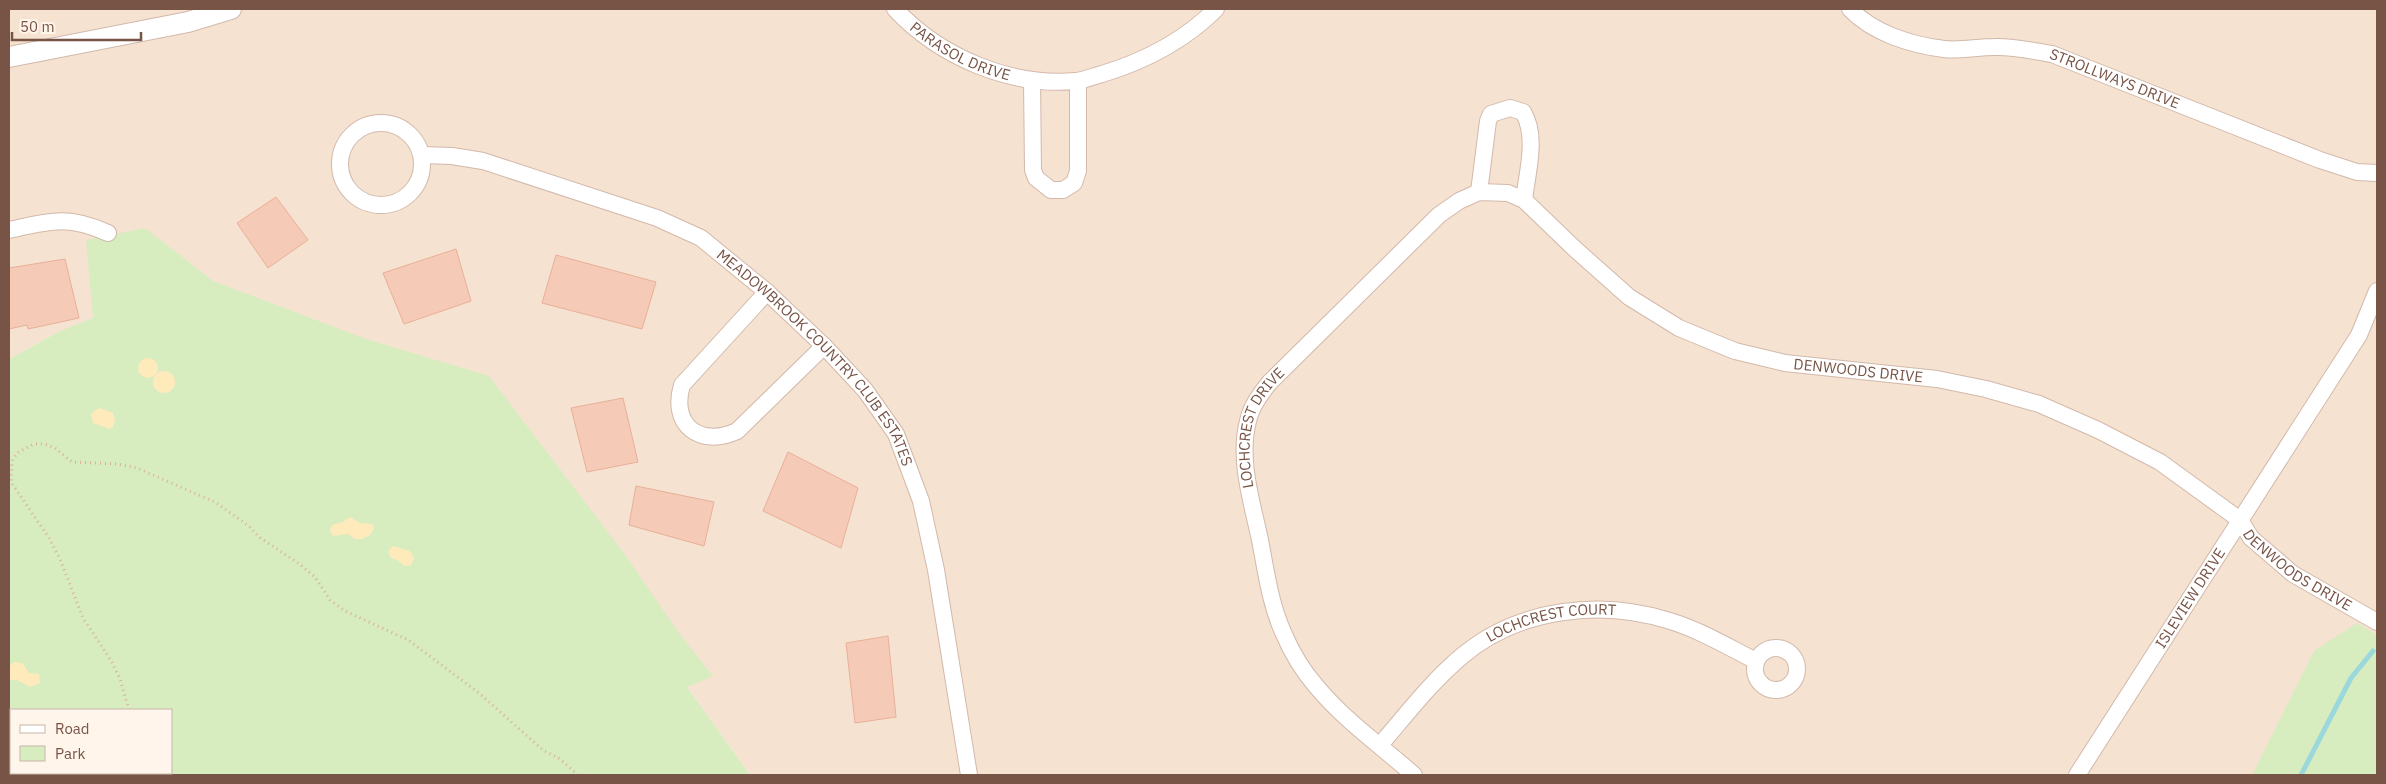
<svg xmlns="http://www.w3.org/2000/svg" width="2386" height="784" viewBox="0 0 2386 784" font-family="'IBM Plex Sans',sans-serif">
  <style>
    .residential { fill: #f6e2d1 }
    .green { fill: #d7edc0; fill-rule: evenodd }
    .sand { fill: #ffeabc }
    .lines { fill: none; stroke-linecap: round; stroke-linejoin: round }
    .stream { stroke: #9bd8dc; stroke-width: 5 }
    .building { fill: #f5cbb8; stroke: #e9af98 }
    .minor-casing { stroke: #d2b9ab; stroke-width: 18 }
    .tertiary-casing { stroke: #d2b9ab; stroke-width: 22 }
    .path { stroke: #daae9b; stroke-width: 3; stroke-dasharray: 1 4; stroke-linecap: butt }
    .minor { stroke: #fff; stroke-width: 16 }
    .tertiary { stroke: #fff; stroke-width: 20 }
    .labels { text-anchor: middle; stroke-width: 4.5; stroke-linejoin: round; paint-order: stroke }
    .street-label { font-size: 15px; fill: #785447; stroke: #fff5eb }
  </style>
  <rect width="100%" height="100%" fill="#fef1e3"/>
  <polygon class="residential" points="9,9 2377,9 2377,775 750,775 470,383 58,332 9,359"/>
  <g class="green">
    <path d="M145 228 213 281 366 339 489 376 626 556 681 636 713 676 687 687 750 775H9V359L58 332 93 318 86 240ZM11 710H171V773H11Z"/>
    <polygon points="2357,623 2377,635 2377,775 2252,775 2314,651"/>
  </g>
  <g class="sand">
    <circle cx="148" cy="368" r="10"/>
    <circle cx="164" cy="382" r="11"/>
    <polygon points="99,408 113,413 115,420 113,427 109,429 93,423 91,414"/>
    <polygon points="350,517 360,523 372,524 374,528 370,535 362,539 355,539 348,534 333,536 330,530 332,525 343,522"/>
    <polygon points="393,546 410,551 414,558 411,565 405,566 397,560 391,558 388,551"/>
    <polygon points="14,662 22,663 29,673 39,674 40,683 30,687 17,680 9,680 9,667"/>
  </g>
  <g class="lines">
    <polyline class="stream" points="2301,775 2351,678 2373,651"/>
  </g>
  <g class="building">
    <polygon points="276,197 308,240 268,268 237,223"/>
    <polygon points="456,249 471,301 404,324 383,273"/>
    <polygon points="556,255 656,282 642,329 542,303"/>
    <polygon points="65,259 79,318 28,329 27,325 9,329 9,268"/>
    <polygon points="623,398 638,462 587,472 571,408"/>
    <polygon points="788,452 858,488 841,548 763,511"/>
    <polygon points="636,486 714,502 704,546 629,525"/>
    <polygon points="888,636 896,717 855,723 846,643"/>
  </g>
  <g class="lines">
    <g class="minor-casing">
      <g id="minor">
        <path id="s1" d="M895 9C940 57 1010 87 1076 81 1085 80 1094 76 1102 74 1145 61 1184 41 1216 9"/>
        <path id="s2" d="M1850 9C1873 33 1911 45 1944 49 1960 51 1977 47 1994 47 2013 46 2033 51 2052 54L2320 160 2357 172 2377 173"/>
        <polyline points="1032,80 1033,170 1036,178 1051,190 1063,190 1074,183 1078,171 1078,81"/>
        <circle cx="381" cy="164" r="41"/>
        <path id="s3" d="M422 155 452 156 483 161 657 218 701 238 767 292 824 346 865 390 896 434 921 501 936 570 969 775"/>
        <path d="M1479 192 1488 121 1491 114 1510 108 1523 112C1538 136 1527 173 1524 200"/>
        <path d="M9 230C50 221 68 215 108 233"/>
        <path d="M767 292 682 385C670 425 700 448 737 431L824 346"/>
        <circle cx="1776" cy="669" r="21"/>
        <path id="s4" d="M1380 745C1406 715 1431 682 1462 656 1519 608 1601 599 1670 621 1700 630 1728 647 1756 661"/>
        <path id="s5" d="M1414 775C1381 746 1344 720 1316 686 1302 670 1291 651 1283 632 1270 603 1266 571 1260 540 1252 502 1238 460 1248 421 1251 406 1261 393 1270 382L1439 215 1459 201 1479 192 1508 193 1524 200 1575 249 1629 297 1679 328 1735 351 1785 363 1937 379 1986 389 2039 404 2098 430 2160 462 2240 520 2251 538 2293 574 2377 622"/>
        <path id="s6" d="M2077 775 2359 335 2377 291"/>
      </g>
    </g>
    <g class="tertiary-casing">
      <polyline id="tertiary" points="9,57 188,22 231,9"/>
    </g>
    <g class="path">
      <polyline points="129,710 120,679 110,659 83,618 60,559 49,538 11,482 12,461 17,453 34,444 45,444 55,448 72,462 118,464 137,468 215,502 249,526 259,537 301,565 315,577 330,600 345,611 408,640 480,694 526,735 543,750 560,759 578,775"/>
      <polyline points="158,773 160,775"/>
    </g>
    <use href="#minor" class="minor"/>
    <use href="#tertiary" class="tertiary"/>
  </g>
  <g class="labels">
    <g class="street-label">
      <text dy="5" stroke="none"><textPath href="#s1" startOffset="79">PARASOL DRIVE</textPath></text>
      <text dy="5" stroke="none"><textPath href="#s2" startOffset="280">STROLLWAYS DRIVE</textPath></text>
      <text dy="5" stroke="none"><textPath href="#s3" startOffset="460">MEADOWBROOK COUNTRY CLUB ESTATES</textPath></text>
      <text dy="5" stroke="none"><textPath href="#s5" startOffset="1175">DENWOODS DRIVE</textPath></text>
      <text dy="5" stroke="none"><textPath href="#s5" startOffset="409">LOCHCREST DRIVE</textPath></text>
      <text dy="5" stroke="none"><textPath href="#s5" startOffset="1670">DENWOODS DRIVE</textPath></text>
      <text dy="5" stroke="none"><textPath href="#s6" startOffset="210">ISLEVIEW DRIVE</textPath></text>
      <text dy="5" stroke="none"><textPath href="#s4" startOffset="219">LOCHCREST COURT</textPath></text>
    </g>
  </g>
  <rect width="2386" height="784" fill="none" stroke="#785447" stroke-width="20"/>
  <rect x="10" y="709" width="162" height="65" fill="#fff5eb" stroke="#c9b5a9"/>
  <rect x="20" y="725" width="25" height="8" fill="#ffffff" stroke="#c9b5a9"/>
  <text x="55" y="734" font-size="15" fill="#785447">Road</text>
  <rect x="20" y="746" width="25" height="15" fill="#d7edc0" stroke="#c9b5a9"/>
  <text x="55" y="759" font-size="15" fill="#785447">Park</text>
  <path d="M12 32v8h129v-8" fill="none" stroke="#785447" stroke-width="2.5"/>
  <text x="20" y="32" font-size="15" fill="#785447" stroke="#fff5eb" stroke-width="4" paint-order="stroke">50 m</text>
</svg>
